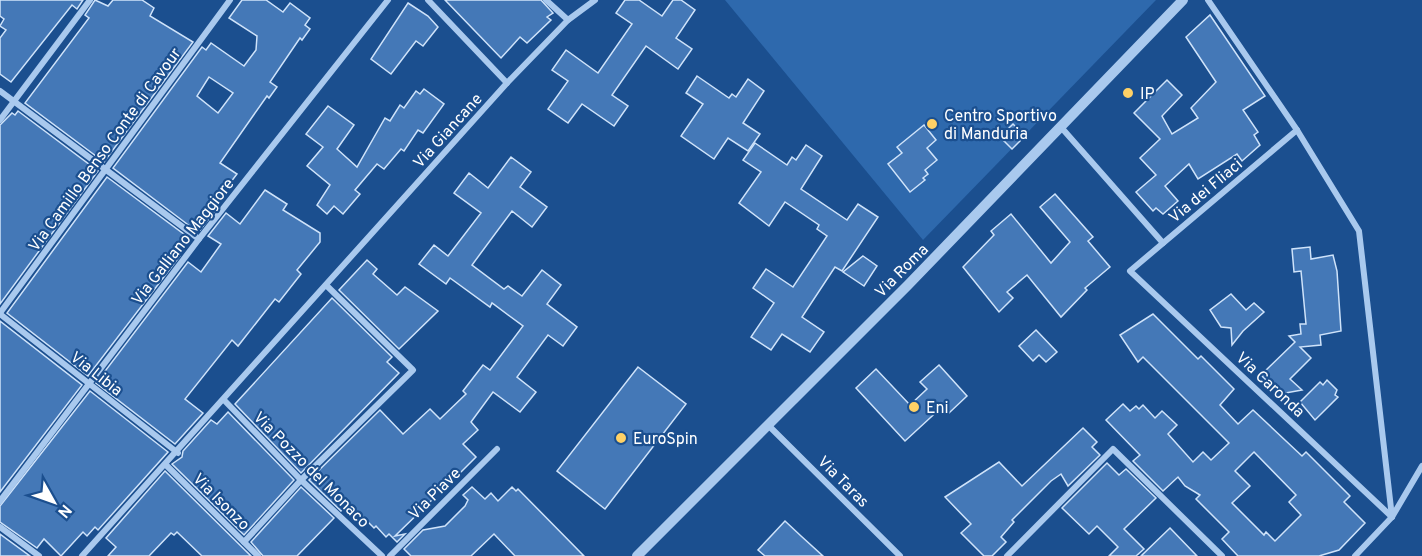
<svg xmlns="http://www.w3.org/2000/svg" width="1422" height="556" viewBox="0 0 1422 556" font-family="Overpass,sans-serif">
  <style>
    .pitch { fill: #2e69ad }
    .building { fill: #4478b7; stroke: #cfe3fa; stroke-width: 1.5; fill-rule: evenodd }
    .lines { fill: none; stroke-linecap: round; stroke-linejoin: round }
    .minor { stroke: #a9c9ee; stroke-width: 6 }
    .tertiary { stroke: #a9c9ee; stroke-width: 10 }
    .poi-dot { fill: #ffd166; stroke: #1b4f8f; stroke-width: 2 }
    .labels { text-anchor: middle; stroke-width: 4.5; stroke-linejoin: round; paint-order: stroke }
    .poi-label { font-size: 16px; fill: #fff; stroke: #1b4f8f; text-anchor: start }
    .street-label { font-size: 16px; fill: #fff; stroke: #1b4f8f }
  </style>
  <rect width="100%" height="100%" fill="#1b4f8f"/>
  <polygon class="pitch" points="725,0 1156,0 923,240"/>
  <g class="building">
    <polygon points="0,0 83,0 77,9 72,5 11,82 0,74 0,38 6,30 0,26 4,19 0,16"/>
    <polygon points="95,0 108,6 113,0 142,0 154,8 150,16 193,42 104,162 25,103 89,18 85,15"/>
    <path d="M242 0H266L283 12 290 3 310 18 305 25 310 29 302 40 300 38 270 82 277 87 269 98 267 96 220 163 237 174 214 204 218 207 200 230 197 227 195 230 113 168 202 47 206 50 211 43 244 66 256 50 257 36 229 18ZM209 77 233 93 218 113 197 96Z"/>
    <polygon points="445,0 541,0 553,13 547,17 551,20 527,43 520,37 501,58"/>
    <polygon points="625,0 639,0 662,16 673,0 681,0 695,10 676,38 692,49 678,69 646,46 612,95 628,106 614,126 582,104 568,123 548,109 568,81 552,70 566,50 598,73 632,24 616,13"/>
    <polygon points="408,3 428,16 438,27 423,46 416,41 391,74 371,59"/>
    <polygon points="1210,15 1265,96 1243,110 1258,132 1254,135 1260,145 1242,161 1237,154 1198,179 1189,164 1165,186 1178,201 1163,214 1156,208 1153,211 1136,192 1156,175 1140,158 1160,139 1134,113 1167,80 1182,95 1162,116 1172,134 1198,118 1191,108 1216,82 1186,37"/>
    <polygon points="697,76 729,98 732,94 736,97 748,79 764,91 743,123 760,134 748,151 728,138 714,159 681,136 703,104 686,93"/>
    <polygon points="424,89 444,104 423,133 418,130 404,151 401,149 384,169 377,164 355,190 360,194 343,214 334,206 327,214 317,205 330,185 307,166 323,147 306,134 328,106 354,125 337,149 357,167 385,118 390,121 400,105 404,108 416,91 420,94"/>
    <polygon points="18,111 98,171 0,304 0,125 12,113 15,115"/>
    <polygon points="1013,124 1025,136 1012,149 1000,137"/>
    <polygon points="924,125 936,140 927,148 937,160 925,170 928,174 923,178 925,180 910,192 888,164 902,153 897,147"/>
    <polygon points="755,143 787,165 792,157 796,160 806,145 822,156 801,189 847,220 858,204 878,217 842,271 835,267 802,317 824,332 810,352 782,334 771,350 751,337 774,303 753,288 766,269 793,287 827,236 817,229 819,225 785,202 769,226 739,203 761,172 743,160"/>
    <polygon points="511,157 531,172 520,187 547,207 532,227 512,211 472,265 504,289 508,286 522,296 542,270 561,285 547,304 577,327 563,346 548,335 517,377 536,392 520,412 493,392 471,422 478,430 463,444 476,457 460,473 456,469 431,494 434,498 395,536 405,534 397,542 389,534 386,537 376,526 374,528 362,516 358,520 345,507 341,511 309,480 380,410 403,434 430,409 440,419 466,394 463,391 483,365 490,370 523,326 492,303 490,307 450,278 446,284 419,264 434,245 448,256 481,213 454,193 469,173 488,188"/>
    <polygon points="107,177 189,238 177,254 180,256 88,376 7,313"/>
    <polygon points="265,190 287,204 283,210 320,233 320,242 297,270 301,274 279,302 275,299 238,346 232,340 185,399 203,413 175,444 96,383 188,262 201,272 221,244 208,236 226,213 240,224"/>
    <polygon points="1055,194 1093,237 1088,241 1110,267 1085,288 1087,290 1061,317 1027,275 1007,292 1013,298 999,312 963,267 994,235 991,231 1011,214 1051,263 1070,242 1040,207"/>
    <polygon points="1310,247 1311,259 1333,255 1337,271 1341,331 1320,335 1321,345 1300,347 1311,358 1290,379 1302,390 1280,394 1261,375 1295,342 1289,336 1301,334 1300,324 1306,324 1301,271 1294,272 1292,249"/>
    <polygon points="863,256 877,266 864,286 843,272"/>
    <polygon points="367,260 377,269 373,274 397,295 405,287 438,311 399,349 339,290"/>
    <polygon points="1231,294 1246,310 1254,303 1264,312 1243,331 1232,345 1231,328 1221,327 1210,310"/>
    <polygon points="332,298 392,357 387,362 399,373 301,473 235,404"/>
    <path d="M1153 314 1198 359 1201 356 1234 389 1220 405 1238 424 1253 410 1302 456 1306 452 1350 496 1344 502 1365 523 1339 550 1319 556H1238L1222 539 1229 532 1196 499 1200 495 1185 486 1178 477 1163 491 1133 461 1140 455 1106 420 1123 404 1130 411 1136 406 1139 409 1143 405 1155 418 1162 411 1177 425 1168 434 1193 462 1203 452 1211 460 1229 443 1143 357 1138 362 1120 335ZM1254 452 1296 495 1289 502 1301 515 1275 541 1266 532 1264 535 1232 503 1250 486 1235 471Z"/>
    <polygon points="0,321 82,385 0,492"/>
    <polygon points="1036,330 1057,352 1046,362 1039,355 1033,361 1019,346"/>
    <polygon points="939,365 967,396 949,413 943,406 905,441 856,388 876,369 910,405 927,389 920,382"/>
    <polygon points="638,367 686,404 605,509 557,471"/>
    <polygon points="1327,380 1337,390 1335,395 1338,397 1315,420 1300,402 1320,382 1323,385"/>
    <polygon points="90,391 168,452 98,530 95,527 87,536 83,532 61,556 44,539 37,548 0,522 0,506"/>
    <polygon points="228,412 294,480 244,535 172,464 182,457 183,451 211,420 217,424"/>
    <polygon points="1083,428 1097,442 1092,447 1100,455 1068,486 1061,474 1051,481 1012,520 1014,522 1001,537 1006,542 992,556 984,556 961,533 971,524 945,497 999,462 1022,486"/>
    <polygon points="1107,463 1119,475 1126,469 1156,498 1124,529 1144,549 1136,556 1109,556 1118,547 1097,526 1089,534 1062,508"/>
    <polygon points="165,471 251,556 202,556 177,532 174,535 171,533 149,556 108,556 116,547 106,538"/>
    <polygon points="301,487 334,518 297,556 263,556 251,542"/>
    <polygon points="472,487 485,499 491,493 498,501 512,487 516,491 518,489 584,556 515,556 494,534 471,556 411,556 404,549 423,530 445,526 465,506 468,500 463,495"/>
    <polygon points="785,521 801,536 823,556 765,556 758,550"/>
    <polygon points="1170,528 1197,556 1141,556"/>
    <polygon points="0,534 30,556 0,556"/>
  </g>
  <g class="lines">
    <g class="minor">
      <polyline points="428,0 507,83"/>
      <polyline points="546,0 568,20"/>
      <polyline points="1208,0 1297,130 1359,231 1392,517"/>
      <polyline points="0,91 199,239"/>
      <polyline points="0,120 90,0"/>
      <polyline points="1060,126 1163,243"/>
      <polyline points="1297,130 1130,271 1392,517"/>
      <polyline points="0,313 230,0"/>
      <polyline points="0,314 178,453"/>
      <polyline points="224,400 301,480 382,556"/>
      <polyline points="768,425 900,556"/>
      <polyline points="166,465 258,556"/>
      <polyline points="0,501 199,239 388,0"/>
      <polyline points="0,527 39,556"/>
      <polyline points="244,542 301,480 413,370 326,285"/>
      <polyline points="82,556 507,83 568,20 595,0"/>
      <polyline points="390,556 497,449"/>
      <polyline points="1007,556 1113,449 1222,556"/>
      <polyline points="1355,556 1392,517 1422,466"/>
    </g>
    <polyline class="tertiary" points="637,556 908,285 1183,0"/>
  </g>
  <g class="poi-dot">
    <circle cx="1128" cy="93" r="6"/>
    <circle cx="932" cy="124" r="6"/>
    <circle cx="914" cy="407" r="6"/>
    <circle cx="621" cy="438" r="6"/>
  </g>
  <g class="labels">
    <g class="poi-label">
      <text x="1140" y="99">IP</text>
      <text x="944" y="121">Centro Sportivo<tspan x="944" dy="18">di Manduria</tspan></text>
      <text x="926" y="413">Eni</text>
      <text x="633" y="444">EuroSpin</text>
    </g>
    <g class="street-label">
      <text transform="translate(447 130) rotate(-48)" y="6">Via Giancane</text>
      <text transform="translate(104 149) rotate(-54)" y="6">Via Camillo Benso Conte di Cavour</text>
      <text transform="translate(1205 190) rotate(-40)" y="6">Via dei Fliaci</text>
      <text transform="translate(182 241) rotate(-52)" y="6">Via Galliano Maggiore</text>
      <text transform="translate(901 270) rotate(-45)" y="6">Via Roma</text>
      <text transform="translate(97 373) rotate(38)" y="6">Via Libia</text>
      <text transform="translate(1271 384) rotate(43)" y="6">Via Caronda</text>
      <text transform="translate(312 469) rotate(45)" y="6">Via Pozzo del Monaco</text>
      <text transform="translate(844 481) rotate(45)" y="6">Via Taras</text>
      <text transform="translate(434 493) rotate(-45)" y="6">Via Piave</text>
      <text transform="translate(222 501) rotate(45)" y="6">Via Isonzo</text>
    </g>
  </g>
  <g transform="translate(54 502) rotate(130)" stroke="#1b4f8f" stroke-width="4.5" paint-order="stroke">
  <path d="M0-4.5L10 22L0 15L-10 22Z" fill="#ffffff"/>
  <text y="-9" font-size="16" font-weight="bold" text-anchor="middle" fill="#ffffff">N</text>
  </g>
</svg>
